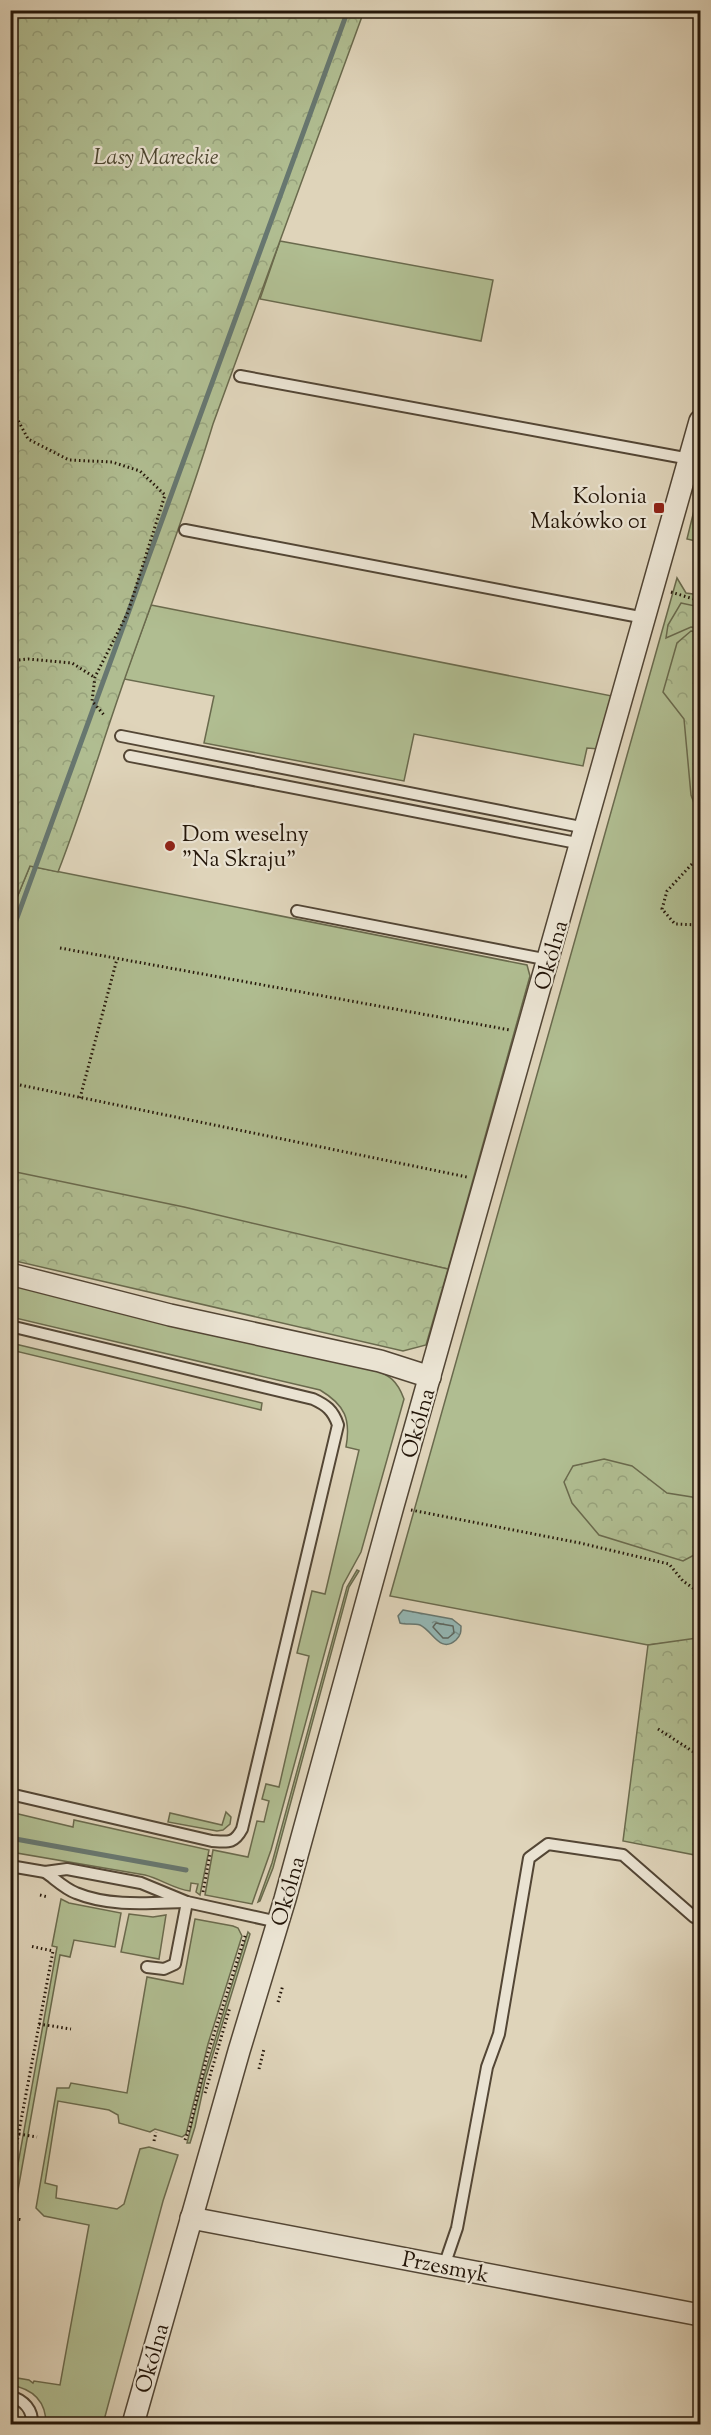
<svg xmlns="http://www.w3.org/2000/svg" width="711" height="2435" viewBox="0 0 711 2435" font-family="'Sorts Mill Goudy',serif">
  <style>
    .grass { fill: #b0bd91; stroke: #6a6a4d; stroke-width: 1.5 }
    .forest { fill: url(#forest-crowns); stroke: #6a6a4d; stroke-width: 1.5 }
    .water { fill: url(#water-ripples); stroke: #677770; stroke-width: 1.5 }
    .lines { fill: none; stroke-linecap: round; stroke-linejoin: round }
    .shore { stroke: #5c665f; stroke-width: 1.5 }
    .stream { stroke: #677770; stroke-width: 5 }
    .service-casing { stroke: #534635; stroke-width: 14 }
    .minor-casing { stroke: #534635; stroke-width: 24 }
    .path { stroke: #241609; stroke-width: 3; stroke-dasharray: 1.5 3; stroke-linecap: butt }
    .service { stroke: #eae3d2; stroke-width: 10 }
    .minor { stroke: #eae3d2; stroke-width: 21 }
    .poi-dot { fill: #8f2418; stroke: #eae3d2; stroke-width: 2 }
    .labels { text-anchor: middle; stroke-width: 4.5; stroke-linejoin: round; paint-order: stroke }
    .park-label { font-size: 22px; font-style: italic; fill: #4e4832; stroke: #eae3d2 }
    .poi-label { font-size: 22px; fill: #241609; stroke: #eae3d2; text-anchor: end }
    .street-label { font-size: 22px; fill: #241609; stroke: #eae3d2 }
  </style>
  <defs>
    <pattern id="forest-crowns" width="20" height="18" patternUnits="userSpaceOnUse" patternTransform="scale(1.5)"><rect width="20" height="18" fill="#b0bd91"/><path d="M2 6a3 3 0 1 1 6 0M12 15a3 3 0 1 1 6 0" fill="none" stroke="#97a27c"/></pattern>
    <pattern id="water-ripples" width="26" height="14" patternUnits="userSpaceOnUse" patternTransform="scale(1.5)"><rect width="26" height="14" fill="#94b7b5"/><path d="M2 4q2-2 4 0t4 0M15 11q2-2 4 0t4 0" fill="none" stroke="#799491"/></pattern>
  </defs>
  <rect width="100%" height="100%" fill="#dfd4ba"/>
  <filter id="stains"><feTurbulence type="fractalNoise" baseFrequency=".00333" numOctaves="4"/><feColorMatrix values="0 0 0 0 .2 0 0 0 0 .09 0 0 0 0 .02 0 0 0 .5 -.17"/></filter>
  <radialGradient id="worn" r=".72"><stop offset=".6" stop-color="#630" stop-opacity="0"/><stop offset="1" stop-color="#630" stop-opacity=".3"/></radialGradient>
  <g class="grass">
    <polygon points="280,241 493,280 481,341 260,299"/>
    <polygon points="700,486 700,542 687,539"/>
    <polygon points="677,578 686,593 700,595 700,1639 648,1645 390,1596"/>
    <polygon points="151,605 612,696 599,749 587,748 583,766 414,734 404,781 204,743 214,696 124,679"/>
    <polygon points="30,866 527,965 530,976 448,1269 11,1172 11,912"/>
    <path d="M10 1282 372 1368C390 1376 397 1380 404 1399L361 1552 343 1585 271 1850 252 1904 205 1895 213 1850 248 1857 257 1821 264 1822 269 1801 262 1799 266 1784 279 1787 309 1656 297 1653 312 1591 325 1594 359 1450 346 1447C351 1419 345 1405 320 1390L11 1317Z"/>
    <polygon points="11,1343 262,1403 261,1410 11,1350"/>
    <polygon points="357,1570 359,1571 349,1587 273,1868 260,1901 258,1902 272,1863 347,1587"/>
    <path d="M10 1812 73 1827 74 1820 209 1850 200 1895 196 1892 198 1884 191 1883 190 1891C174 1889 161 1879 145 1875L11 1852Z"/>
    <polygon points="226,1812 231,1817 230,1824 223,1830 217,1831 168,1822 170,1813 222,1825"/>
    <polygon points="61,1899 69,1903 121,1913 115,1947 74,1940 70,1957 60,1955 11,2229 11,2203 57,1947 52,1946"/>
    <polygon points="129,1914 153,1917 166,1915 159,1959 121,1952"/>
    <path d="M195 1919 233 1926 238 1928 242 1936 208 2044 186 2134 182 2137 155 2129 150 2132 119 2123 118 2115 109 2110 58 2101 45 2183 57 2186 56 2198 117 2209 124 2204 140 2149 149 2147 178 2155 163 2201 103 2424H46C46 2401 33 2389 11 2385V2377L29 2380 33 2383 34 2381 60 2385 89 2225 44 2216 36 2208 57 2088H69L71 2083 127 2093 147 1977 183 1984Z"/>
    <polygon points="248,1932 250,1934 205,2080 195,2127 190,2143 187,2143 203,2079"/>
  </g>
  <g class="forest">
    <path d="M11 10 364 11 213 424C187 510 155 593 125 678 102 743 83 808 58 872L30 866 11 912Z"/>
    <polygon points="681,603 700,607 700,628 691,627 666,638 668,625"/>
    <polygon points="691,631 700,633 700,819 691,795 684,719 663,692 677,643"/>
    <polygon points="11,1171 184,1207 448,1269 426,1345 403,1351 11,1260"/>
    <polygon points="604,1459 632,1466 667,1493 692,1497 699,1503 700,1532 698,1553 683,1561 599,1535 572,1503 564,1482 573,1466"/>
    <polygon points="697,1638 700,1639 700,1856 623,1841 648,1645"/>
  </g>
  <path class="water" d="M403 1610 452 1619 461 1626C461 1632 461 1635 456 1640 440 1654 433 1631 420 1625 413 1623 406 1625 400 1623L398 1616Z"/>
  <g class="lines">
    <polygon class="shore" points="436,1623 453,1626 454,1633 448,1638 443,1638 433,1627"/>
    <g class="stream">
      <polyline points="10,937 348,10"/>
      <polyline points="10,1838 186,1870"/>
    </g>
    <g class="service-casing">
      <g id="service">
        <polyline points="240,376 690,459"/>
        <polyline points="185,530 645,618"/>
        <polyline points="121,736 586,828"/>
        <polyline points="130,756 582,844"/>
        <polyline points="297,911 549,960"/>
        <path d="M10 1326 313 1399C326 1405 333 1410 338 1425L242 1829C234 1844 228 1842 212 1841L10 1794"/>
        <polyline points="10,1866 45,1872 67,1869 141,1883 187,1902 278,1922"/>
        <path d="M45 1872C55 1879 65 1889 76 1893 110 1907 149 1903 184 1902"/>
        <polyline points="147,1967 164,1969 175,1964 187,1902"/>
        <polyline points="444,2266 457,2228 487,2067 499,2034 529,1858 548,1844 623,1855 694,1917 700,1919"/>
        <path d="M10 2396C24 2400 33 2410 32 2424"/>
      </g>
    </g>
    <g class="minor-casing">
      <g id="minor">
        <polyline points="10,1274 170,1315 380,1361 430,1377"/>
        <polyline points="191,2218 700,2315"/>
        <polyline points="133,2424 239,2051 285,1899 393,1506 700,421"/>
      </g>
    </g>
    <g class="path">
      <polyline points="10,405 28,439 69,460 112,462 140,471 165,495 128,612 95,677 92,701 104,715"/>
      <polyline points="671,592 700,601"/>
      <polyline points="10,661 28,659 72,663 94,677"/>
      <polyline points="700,860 692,864 667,891 662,909 675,924 700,925"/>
      <polyline points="60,948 510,1030"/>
      <polyline points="20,1085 467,1177"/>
      <polyline points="80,1098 117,959"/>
      <polyline points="411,1510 580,1543 669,1564 683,1581 700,1593"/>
      <polyline points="658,1729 700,1756"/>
      <polyline points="203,1892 210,1854"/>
      <polyline points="40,1895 48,1897"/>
      <polyline points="278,2002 283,1985"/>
      <polyline points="39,2024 71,2029"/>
      <polyline points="259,2069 264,2049"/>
      <polyline points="205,2093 230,2007"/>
      <polyline points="19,2134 37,2137"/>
      <polyline points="185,2140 190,2127 207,2056 246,1933"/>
      <polyline points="154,2141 156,2132"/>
      <polyline points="10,2179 53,1951 30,1946"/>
      <polyline points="10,2218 23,2220"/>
    </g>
    <use href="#service" class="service"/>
    <use href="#minor" class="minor"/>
  </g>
  <g class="poi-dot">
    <rect x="653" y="502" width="12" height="12" rx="3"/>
    <circle cx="170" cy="846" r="6"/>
  </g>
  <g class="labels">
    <g class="park-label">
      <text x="156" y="164">Lasy Mareckie</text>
    </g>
    <g class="poi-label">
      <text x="647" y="503">Kolonia<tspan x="647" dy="25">Makówko 01</tspan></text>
      <text x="182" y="841" text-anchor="start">Dom weselny<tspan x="182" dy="25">"Na Skraju"</tspan></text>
    </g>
    <g class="street-label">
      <text transform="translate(550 955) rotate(-74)" y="8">Okólna</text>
      <text transform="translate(417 1423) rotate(-74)" y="8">Okólna</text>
      <text transform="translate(287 1891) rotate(-74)" y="8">Okólna</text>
      <text transform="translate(446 2266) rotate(11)" y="8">Przesmyk</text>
      <text transform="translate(151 2358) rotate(-74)" y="8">Okólna</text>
    </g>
  </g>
  <rect width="711" height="2435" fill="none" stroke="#dfd4ba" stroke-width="36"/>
  <rect x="12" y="12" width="687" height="2411" fill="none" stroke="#241609" stroke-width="3"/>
  <rect x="18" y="18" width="675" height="2399" fill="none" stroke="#241609" stroke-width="1.5"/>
  <rect width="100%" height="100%" filter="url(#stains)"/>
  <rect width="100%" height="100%" fill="url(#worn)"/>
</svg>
